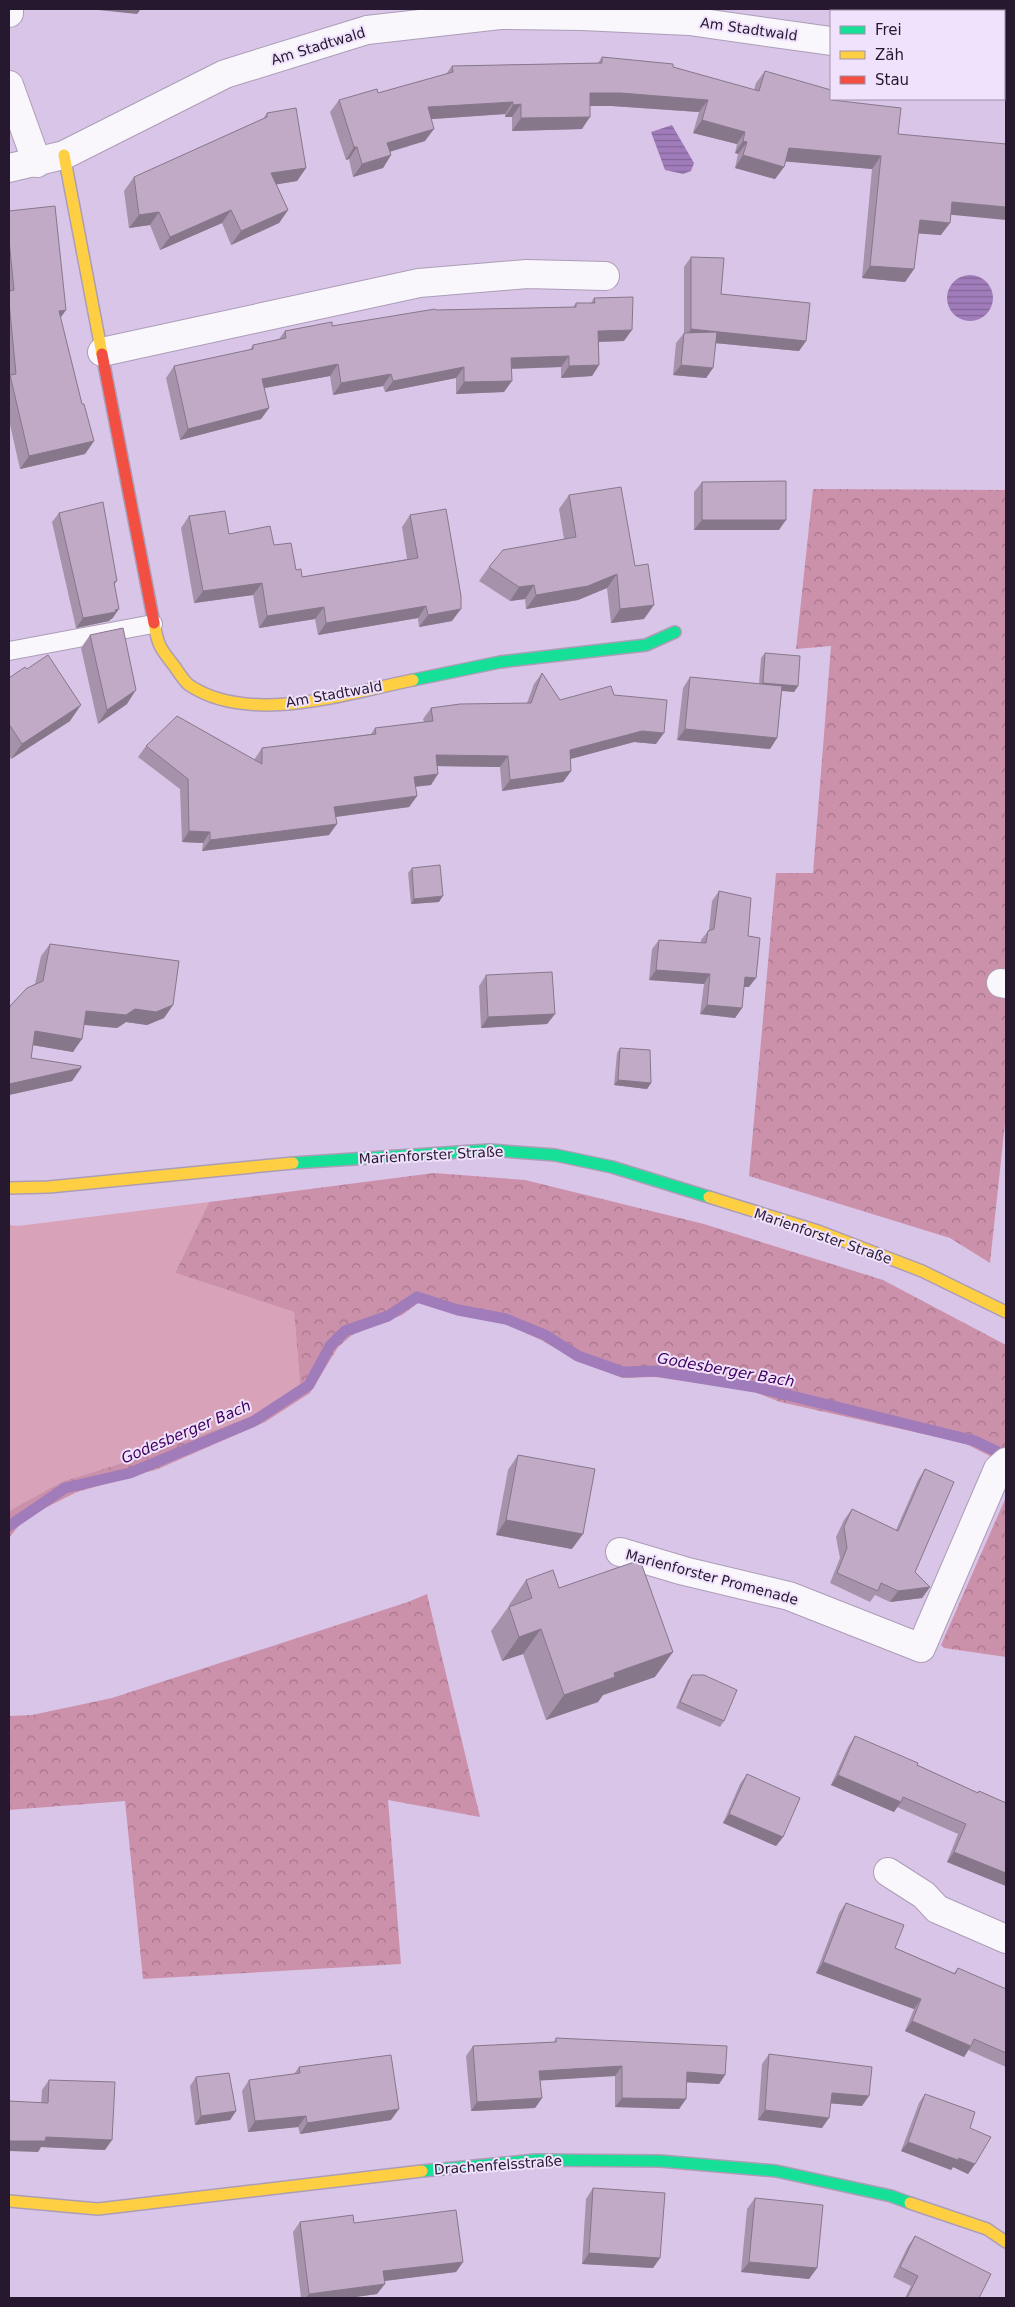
<svg xmlns="http://www.w3.org/2000/svg" width="1015" height="2307" viewBox="0 0 1015 2307" font-family="'DejaVu Sans',sans-serif">
  <style>
    .green { fill: #d8a2b9 }
    .forest { fill: url(#forest-crowns) }
    .water { fill: url(#water-rules) }
    .lines { fill: none; stroke-linecap: round; stroke-linejoin: round }
    .stream { stroke: #a07cba; stroke-width: 11 }
    .lane-casing { stroke: #ac9db7; stroke-width: 20 }
    .street-casing { stroke: #ac9db7; stroke-width: 30 }
    .fast-casing { stroke: #ac9db7; stroke-width: 14 }
    .slow-casing { stroke: #ac9db7; stroke-width: 14 }
    .jam-casing { stroke: #ac9db7; stroke-width: 14 }
    .lane { stroke: #f9f6fc; stroke-width: 18 }
    .street { stroke: #f9f6fc; stroke-width: 28 }
    .fast { stroke: #16e098; stroke-width: 11 }
    .slow { stroke: #ffcf43; stroke-width: 11 }
    .jam { stroke: #f24e42; stroke-width: 11 }
    .wall { fill: #a692aa }
    .shaded-wall { fill: #87778b }
    .building { fill: #c1aac6; stroke: #87778b }
    .labels { text-anchor: middle; stroke-width: 4; stroke-linejoin: round; paint-order: stroke }
    .street-label { font-size: 14px; fill: #25182f; stroke: #f0e2fc }
    .water-label { font-size: 15px; font-style: italic; fill: #40005f; stroke: #f0e2fc }
  </style>
  <defs>
    <pattern id="forest-crowns" width="20" height="18" patternUnits="userSpaceOnUse" patternTransform="scale(1.25)"><rect width="20" height="18" fill="#cc91aa"/><path d="M2 6a3 3 0 1 1 6 0M12 15a3 3 0 1 1 6 0" fill="none" stroke="#a5758b"/></pattern>
    <pattern id="water-rules" width="6" height="5" patternUnits="userSpaceOnUse" patternTransform="scale(1.25)"><rect width="6" height="5" fill="#a07cba"/><path d="M0 2.5h6" fill="none" stroke="#826598"/></pattern>
  </defs>
  <rect width="100%" height="100%" fill="#d9c5e8"/>
  <polygon class="green" points="209,1202 175,1273 294,1312 300,1384 258,1414 138,1458 61,1482 9,1511 9,1225 18,1226"/>
  <g class="forest">
    <polygon points="813,489 1006,490 1006,1114 990,1263 950,1238 749,1176 776,873 813,873 831,646 796,649"/>
    <polygon points="434,1173 525,1180 704,1224 883,1280 1006,1345 1006,1448 996,1459 964,1443 780,1402 752,1391 656,1377 623,1378 577,1361 543,1341 508,1325 421,1301 402,1315 352,1335 338,1347 310,1393 265,1422 158,1469 77,1492 39,1511 21,1523 9,1538 9,1511 61,1482 138,1458 258,1414 300,1384 294,1312 175,1273 209,1202"/>
    <polygon points="1006,1497 1006,1657 944,1648 941,1645"/>
    <polygon points="427,1594 480,1817 388,1800 401,1964 143,1979 125,1801 9,1810 9,1716 32,1715 112,1698 408,1602"/>
  </g>
  <g class="water">
    <polygon points="672,125 694,163 691,171 683,174 665,170 651,132"/>
    <circle cx="970" cy="298" r="23"/>
  </g>
  <g class="lines">
    <polyline class="stream" points="9,1526 65,1488 130,1473 254,1421 309,1385 330,1346 345,1331 388,1316 417,1297 458,1310 506,1319 545,1335 578,1356 623,1372 656,1371 755,1387 975,1441 1006,1456"/>
    <g class="lane-casing">
      <polyline id="lane" points="9,651 153,624"/>
    </g>
    <g class="street-casing">
      <g id="street">
        <polyline points="9,13 9,9"/>
        <polyline points="1004,71 1006,71"/>
        <polyline points="9,85 37,163"/>
        <polyline points="9,168 64,155 225,74 367,30 500,15 582,16 689,21 831,41"/>
        <polyline points="102,352 419,283 527,274 605,276"/>
        <polyline points="1001,983 1006,984"/>
        <polyline points="620,1552 684,1571 789,1596 921,1648 998,1469 1006,1462"/>
        <polyline points="888,1872 924,1895 937,1909 1006,1939"/>
      </g>
    </g>
    <g class="fast-casing">
      <g id="fast">
        <polyline points="413,680 500,662 646,645 675,632"/>
        <polyline points="293,1163 489,1150 555,1155 612,1167 709,1197"/>
        <polyline points="422,2171 536,2160 660,2161 776,2171 891,2196 910,2203"/>
      </g>
    </g>
    <g class="slow-casing">
      <g id="slow">
        <polyline points="64,155 102,354"/>
        <path d="M154 623C158 647 161 649 175 667 179 673 184 681 189 685 250 726 347 693 413 680"/>
        <polyline points="9,1188 49,1187 293,1163"/>
        <polyline points="709,1197 818,1231 922,1271 1006,1312"/>
        <polyline points="9,2201 98,2209 422,2171"/>
        <polyline points="910,2203 987,2229 1006,2242"/>
      </g>
    </g>
    <g class="jam-casing">
      <polyline id="jam" points="102,354 154,623"/>
    </g>
    <use href="#lane" class="lane"/>
    <use href="#street" class="street"/>
    <use href="#fast" class="fast"/>
    <use href="#slow" class="slow"/>
    <use href="#jam" class="jam"/>
  </g>
  <g class="wall">
    <polygon points="602,57 673,67 754,90 756,83 765,71 832,100 898,134 951,215 941,235 918,233 914,269 905,282 862,278 872,169 786,161 784,167 775,179 735,168 738,154 735,153 737,144 693,133 699,112 612,106 590,106 582,129 512,131 512,117 505,117 505,114 431,119 425,141 390,152 391,155 383,168 353,177 349,159 346,160 330,112 339,100 378,93 446,74 452,66 598,63"/>
    <polygon points="267,113 306,168 297,181 276,184 288,210 279,223 231,245 222,223 160,250 150,225 129,228 124,191 134,177 263,119"/>
    <polygon points="9,211 60,318 82,404 94,441 85,454 20,469 9,420"/>
    <polygon points="691,257 721,294 806,341 799,351 715,343 713,368 706,378 673,375 676,343 684,333 684,267"/>
    <polygon points="594,298 624,341 599,342 599,365 592,376 561,378 561,367 512,369 504,392 456,394 456,378 385,392 383,386 333,395 330,376 264,388 269,408 261,419 180,440 166,378 174,366 250,350 253,345 279,339 285,331 332,326 436,310 573,307 576,303 591,303"/>
    <polygon points="702,482 779,530 694,530 694,492"/>
    <polygon points="569,495 644,619 611,623 607,588 578,600 526,609 525,599 510,601 479,581 489,567 564,539 559,509"/>
    <polygon points="59,513 117,581 114,585 112,619 111,619 109,621 76,628 52,522"/>
    <polygon points="410,515 452,621 419,627 418,618 318,635 315,619 259,628 253,595 194,603 181,528 189,516 229,534 274,545 302,577 407,559 402,527"/>
    <polygon points="90,635 127,704 98,724 81,648"/>
    <polygon points="765,653 798,686 794,692 782,690 777,738 770,749 677,740 683,688 690,677 759,684 761,658"/>
    <polygon points="542,673 560,700 614,695 656,744 634,742 570,759 571,771 563,782 502,791 500,767 437,766 431,785 415,786 417,796 409,807 336,817 329,835 202,851 203,843 182,842 180,789 138,757 146,746 254,760 262,748 371,734 375,728 424,722 423,719 431,708 527,703 534,684"/>
    <polygon points="9,678 70,721 11,759 9,755"/>
    <polygon points="412,868 439,902 411,904 408,873"/>
    <polygon points="719,891 748,936 749,987 744,987 742,1008 735,1018 700,1014 704,984 649,980 652,949 659,940 701,943 701,940 709,930 712,901"/>
    <polygon points="50,944 173,1005 164,1018 147,1025 126,1022 117,1028 84,1025 73,1052 33,1045 31,1058 81,1068 72,1081 9,1095 9,1007 27,988 35,984 41,956"/>
    <polygon points="486,975 555,1014 547,1024 481,1028 479,986"/>
    <polygon points="620,1048 651,1083 647,1089 614,1085 617,1053"/>
    <polygon points="518,1455 572,1549 496,1535 508,1470"/>
    <polygon points="925,1469 915,1572 930,1587 922,1598 890,1602 875,1595 870,1602 830,1583 840,1558 836,1537 844,1520 852,1509 896,1530 918,1480"/>
    <polygon points="526,1580 559,1588 655,1677 603,1695 598,1702 546,1720 523,1654 502,1661 491,1631 509,1606 509,1605"/>
    <polygon points="692,1675 724,1721 720,1727 676,1708 688,1680"/>
    <polygon points="855,1736 978,1793 979,1791 1006,1803 1006,1886 947,1862 958,1834 897,1807 894,1812 831,1785 848,1747"/>
    <polygon points="747,1774 783,1837 776,1846 723,1823 740,1784"/>
    <polygon points="846,1903 895,1948 954,1973 958,1968 1006,1989 1006,2067 968,2050 964,2057 905,2031 914,2009 816,1973 839,1913"/>
    <polygon points="556,2038 725,2075 719,2084 687,2082 686,2099 679,2109 615,2107 615,2076 540,2080 542,2098 535,2108 471,2111 466,2056 473,2046 554,2042"/>
    <polygon points="769,2054 862,2106 831,2103 822,2128 758,2120 762,2064"/>
    <polygon points="299,2067 391,2120 300,2134 298,2127 248,2132 242,2091 249,2080 294,2074"/>
    <polygon points="196,2077 236,2111 230,2120 195,2125 190,2086"/>
    <polygon points="49,2080 105,2150 41,2147 38,2152 42,2090"/>
    <polygon points="925,2094 970,2128 975,2164 968,2174 953,2167 951,2170 901,2151 919,2103"/>
    <polygon points="593,2188 660,2258 653,2268 582,2264 586,2199"/>
    <polygon points="755,2198 817,2268 809,2279 741,2272 747,2209"/>
    <polygon points="300,2222 354,2223 463,2262 456,2272 384,2281 377,2294 348,2298 301,2298 293,2232"/>
    <polygon points="915,2236 979,2298 905,2298 911,2286 893,2277 908,2246"/>
  </g>
  <g class="shaded-wall">
    <polygon points="89,9 141,9 137,14"/>
    <polygon points="590,93 621,93 708,100 699,112 612,106 581,106"/>
    <polygon points="513,102 505,114 419,120 428,107"/>
    <polygon points="521,104 512,117 505,117 513,105"/>
    <polygon points="590,117 582,129 512,131 521,118"/>
    <polygon points="702,120 745,132 737,144 693,133"/>
    <polygon points="434,129 425,141 378,155 387,143"/>
    <polygon points="743,141 747,142 738,154 735,153"/>
    <polygon points="354,147 357,147 349,159 346,160"/>
    <polygon points="789,148 881,156 872,169 780,161"/>
    <polygon points="391,155 383,168 353,177 362,164"/>
    <polygon points="743,155 784,167 775,179 735,168"/>
    <polygon points="306,168 297,181 262,187 271,173"/>
    <polygon points="952,202 1006,207 1006,220 943,214"/>
    <polygon points="231,210 222,223 160,250 170,237"/>
    <polygon points="288,210 279,223 231,245 241,231"/>
    <polygon points="159,212 150,225 129,228 139,215"/>
    <polygon points="920,220 950,223 941,235 911,233"/>
    <polygon points="870,266 914,269 905,282 862,278"/>
    <polygon points="66,310 57,323 59,311"/>
    <polygon points="691,329 806,341 799,351 684,340"/>
    <polygon points="632,330 624,341 591,342 598,331"/>
    <polygon points="569,356 561,367 503,369 511,358"/>
    <polygon points="338,364 330,376 254,390 262,379"/>
    <polygon points="599,365 592,376 561,378 569,366"/>
    <polygon points="681,365 713,368 706,378 673,375"/>
    <polygon points="464,367 456,378 385,392 393,381"/>
    <polygon points="391,374 383,386 333,395 341,383"/>
    <polygon points="512,381 504,392 456,394 464,382"/>
    <polygon points="269,408 261,419 180,440 188,429"/>
    <polygon points="94,441 85,454 20,469 29,456"/>
    <polygon points="702,520 786,520 779,530 694,530"/>
    <polygon points="617,574 607,588 578,600 526,609 536,595"/>
    <polygon points="262,583 253,595 194,603 203,591"/>
    <polygon points="534,585 525,599 510,601 519,587"/>
    <polygon points="654,605 644,619 611,623 620,609"/>
    <polygon points="426,606 418,618 318,635 326,623"/>
    <polygon points="324,607 315,619 259,628 267,616"/>
    <polygon points="119,609 112,619 111,619 109,621 76,628 83,618"/>
    <polygon points="461,609 452,621 419,627 428,615"/>
    <polygon points="763,683 798,686 794,692 759,689"/>
    <polygon points="136,690 127,704 98,724 107,710"/>
    <polygon points="81,705 70,721 11,759 22,744"/>
    <polygon points="685,729 777,738 770,749 677,740"/>
    <polygon points="642,731 664,733 656,744 634,742 563,761 570,750"/>
    <polygon points="436,755 508,756 500,767 429,766"/>
    <polygon points="571,771 563,782 502,791 510,780"/>
    <polygon points="438,774 431,785 406,788 414,777"/>
    <polygon points="417,796 409,807 327,818 334,807"/>
    <polygon points="337,824 329,835 202,851 210,840"/>
    <polygon points="189,831 210,832 203,843 182,842"/>
    <polygon points="443,896 439,902 411,904 414,899"/>
    <polygon points="656,970 710,974 704,984 649,980"/>
    <polygon points="745,977 756,978 749,987 738,987"/>
    <polygon points="173,1005 164,1018 147,1025 126,1022 117,1028 77,1024 86,1011 135,1009"/>
    <polygon points="707,1005 742,1008 735,1018 700,1014"/>
    <polygon points="555,1014 547,1024 481,1028 488,1017"/>
    <polygon points="35,1031 82,1039 73,1052 26,1044"/>
    <polygon points="81,1068 72,1081 9,1095 9,1084"/>
    <polygon points="618,1080 651,1083 647,1089 614,1085"/>
    <polygon points="506,1520 583,1534 572,1549 496,1535"/>
    <polygon points="930,1587 922,1598 890,1602 898,1591"/>
    <polygon points="541,1629 523,1654 502,1661 519,1637"/>
    <polygon points="673,1652 655,1677 603,1695 598,1702 546,1720 564,1695 614,1673"/>
    <polygon points="838,1775 901,1802 894,1812 831,1785"/>
    <polygon points="729,1814 783,1837 776,1846 723,1823"/>
    <polygon points="954,1852 1006,1873 1006,1886 947,1862"/>
    <polygon points="823,1962 921,1999 914,2009 816,1973"/>
    <polygon points="912,2021 971,2046 964,2057 905,2031"/>
    <polygon points="622,2066 615,2076 533,2081 539,2071"/>
    <polygon points="687,2072 725,2075 719,2084 680,2082"/>
    <polygon points="832,2093 869,2096 862,2106 826,2103"/>
    <polygon points="542,2098 535,2108 471,2111 477,2102"/>
    <polygon points="622,2098 686,2099 679,2109 615,2107"/>
    <polygon points="399,2109 391,2120 300,2134 307,2123"/>
    <polygon points="765,2110 829,2118 822,2128 758,2120"/>
    <polygon points="236,2111 230,2120 195,2125 201,2116"/>
    <polygon points="306,2116 298,2127 248,2132 255,2121"/>
    <polygon points="46,2137 112,2140 105,2150 41,2147 38,2152 9,2151 9,2141"/>
    <polygon points="908,2142 959,2158 975,2164 968,2174 953,2167 951,2170 901,2151"/>
    <polygon points="589,2253 660,2258 653,2268 582,2264"/>
    <polygon points="463,2262 456,2272 376,2282 383,2271"/>
    <polygon points="749,2262 817,2268 809,2279 741,2272"/>
    <polygon points="385,2284 377,2294 348,2298 306,2298 309,2294"/>
  </g>
  <g class="building">
    <polygon points="602,57 673,64 673,67 759,91 765,71 831,90 832,100 901,108 898,134 1006,144 1006,207 952,202 950,223 920,220 914,269 870,266 881,156 789,148 784,167 743,155 747,142 743,141 745,132 702,120 708,100 621,93 590,93 590,117 521,118 521,104 513,105 513,102 428,107 434,129 387,143 391,155 362,164 357,147 354,147 339,100 377,89 378,93 453,72 452,66 602,63"/>
    <polygon points="296,108 306,168 271,173 288,210 241,231 231,210 170,237 159,212 139,215 134,177 267,117 267,113"/>
    <polygon points="55,206 66,310 59,311 82,404 84,404 94,441 29,456 10,375 16,374 9,302 9,291 14,290 9,240 9,211"/>
    <polygon points="691,257 724,258 721,294 810,303 806,341 691,329"/>
    <polygon points="633,297 632,330 598,331 599,365 569,366 569,356 511,358 512,381 464,382 464,367 393,381 391,374 341,383 338,364 262,379 269,408 188,429 174,366 253,349 253,345 286,338 285,331 332,322 332,326 435,309 436,310 576,307 576,303 595,303 594,298"/>
    <polygon points="717,332 713,368 681,365 684,333"/>
    <polygon points="786,481 786,520 702,520 702,482"/>
    <polygon points="621,487 635,566 648,564 654,605 620,609 617,574 588,586 536,595 534,585 519,587 489,567 503,550 576,537 569,495"/>
    <polygon points="103,502 117,581 114,582 119,609 115,610 116,612 83,618 59,513"/>
    <polygon points="446,509 461,596 461,609 428,615 426,606 326,623 324,607 267,616 262,583 203,591 189,516 225,511 229,534 270,526 274,545 291,543 296,570 301,569 302,577 418,558 410,515"/>
    <polygon points="123,628 136,690 107,710 90,635"/>
    <polygon points="765,653 800,656 798,686 763,683"/>
    <polygon points="48,655 81,705 22,744 9,724 9,678 25,667 27,669"/>
    <polygon points="542,673 560,700 611,686 614,695 667,700 664,733 642,731 570,750 571,771 510,780 508,756 436,755 438,774 414,777 417,796 334,807 337,824 210,840 210,832 189,831 188,779 146,746 177,716 262,764 262,748 376,734 375,728 433,721 431,708 460,704 531,703"/>
    <polygon points="690,677 782,686 777,738 685,729"/>
    <polygon points="440,865 443,896 414,899 412,868"/>
    <polygon points="719,891 751,898 748,936 760,938 756,978 745,977 742,1008 707,1005 710,974 656,970 659,940 706,943 708,931 714,929"/>
    <polygon points="50,944 179,961 173,1005 156,1012 135,1009 126,1015 86,1011 82,1039 35,1031 31,1058 81,1066 81,1068 9,1084 9,1011 10,1006 27,988 43,981"/>
    <polygon points="552,972 555,1014 488,1017 486,975"/>
    <polygon points="620,1048 650,1050 651,1083 618,1080"/>
    <polygon points="518,1455 595,1469 583,1534 506,1520"/>
    <polygon points="925,1469 954,1482 915,1572 930,1587 898,1591 881,1583 878,1591 837,1573 847,1548 844,1527 852,1509 898,1531"/>
    <polygon points="640,1560 673,1652 614,1673 615,1677 564,1695 541,1629 519,1637 509,1607 532,1598 526,1580 553,1570 559,1588"/>
    <polygon points="692,1675 704,1675 737,1690 724,1721 680,1702"/>
    <polygon points="855,1736 918,1763 917,1765 978,1793 979,1791 1006,1803 1006,1873 954,1852 966,1824 903,1797 901,1802 838,1775"/>
    <polygon points="747,1774 800,1798 783,1837 729,1814"/>
    <polygon points="846,1903 904,1925 895,1948 955,1974 958,1968 1006,1989 1006,2053 974,2039 971,2046 912,2021 921,1999 823,1962"/>
    <polygon points="556,2038 727,2046 725,2075 687,2072 686,2099 622,2098 622,2066 539,2071 542,2098 477,2102 473,2046 556,2042"/>
    <polygon points="769,2054 872,2067 869,2096 832,2093 829,2118 765,2110"/>
    <polygon points="391,2055 399,2109 307,2123 306,2116 255,2121 249,2080 300,2073 299,2067"/>
    <polygon points="229,2073 236,2111 201,2116 196,2077"/>
    <polygon points="49,2080 115,2082 112,2140 46,2137 45,2141 9,2141 9,2101 48,2103"/>
    <polygon points="925,2094 975,2112 970,2128 991,2137 975,2164 959,2158 958,2160 908,2142"/>
    <polygon points="593,2188 665,2193 660,2258 589,2253"/>
    <polygon points="755,2198 823,2205 817,2268 749,2262"/>
    <polygon points="456,2210 463,2262 383,2271 385,2284 309,2294 300,2222 353,2215 354,2223"/>
    <polygon points="915,2236 991,2274 979,2298 907,2298 918,2276 900,2267"/>
  </g>
  <g class="labels">
    <g class="street-label">
      <text transform="translate(749 29) rotate(8)" y="5">Am Stadtwald</text>
      <text transform="translate(318 46) rotate(-17)" y="5">Am Stadtwald</text>
      <text transform="translate(334 694) rotate(-10)" y="5">Am Stadtwald</text>
      <text transform="translate(431 1155) rotate(-3)" y="5">Marienforster Straße</text>
      <text transform="translate(823 1236) rotate(19)" y="5">Marienforster Straße</text>
      <text transform="translate(712 1577) rotate(15)" y="5">Marienforster Promenade</text>
      <text transform="translate(498 2165) rotate(-4)" y="5">Drachenfelsstraße</text>
    </g>
    <g class="water-label">
      <text transform="translate(726 1370) rotate(10)" y="5">Godesberger Bach</text>
      <text transform="translate(186 1432) rotate(-23)" y="5">Godesberger Bach</text>
    </g>
  </g>
  <rect width="1015" height="2307" fill="none" stroke="#25182f" stroke-width="20"/>
  <rect x="830" y="10" width="175" height="90" fill="#f0e2fc" stroke="#9f91aa"/>
  <rect x="840" y="26" width="25" height="8" fill="#16e098" stroke="#9f91aa"/>
  <text x="875" y="35" font-size="15" fill="#25182f">Frei</text>
  <rect x="840" y="51" width="25" height="8" fill="#ffcf43" stroke="#9f91aa"/>
  <text x="875" y="60" font-size="15" fill="#25182f">Zäh</text>
  <rect x="840" y="76" width="25" height="8" fill="#f24e42" stroke="#9f91aa"/>
  <text x="875" y="85" font-size="15" fill="#25182f">Stau</text>
</svg>
